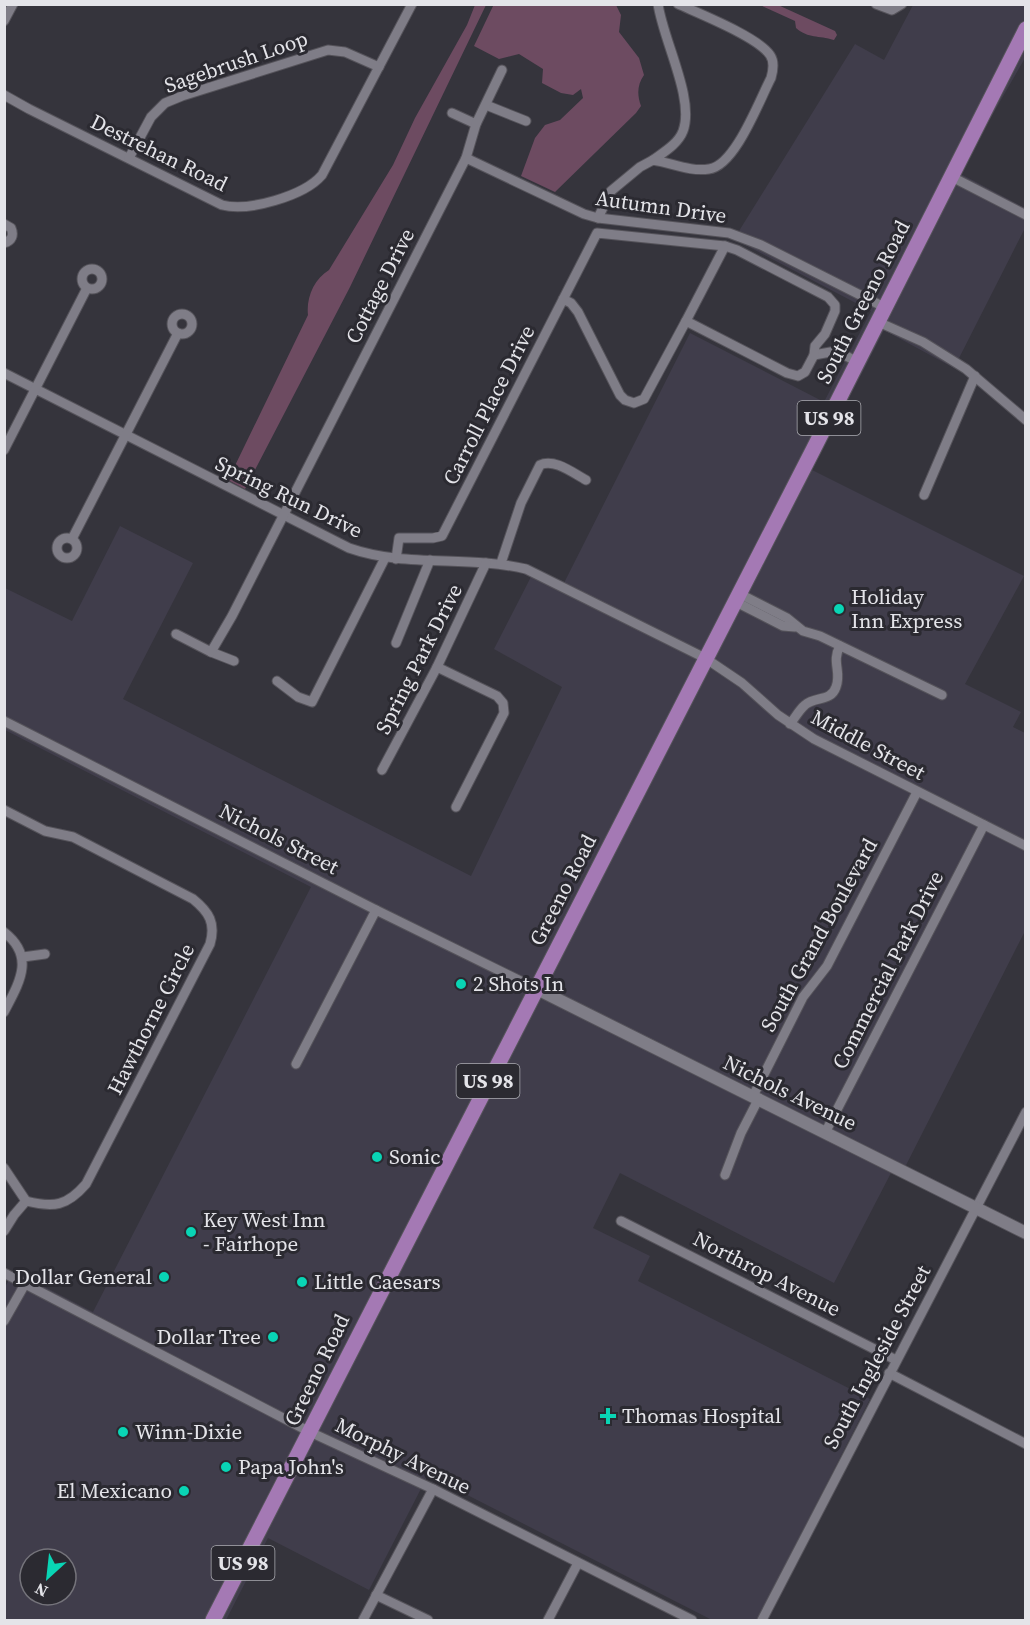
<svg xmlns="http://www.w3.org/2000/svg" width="1030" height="1625" viewBox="0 0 1030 1625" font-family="'Source Serif 4',serif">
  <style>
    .built { fill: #403d4b; fill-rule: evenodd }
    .green { fill: #6d4b61 }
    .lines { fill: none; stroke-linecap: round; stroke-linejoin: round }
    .minor-casing { stroke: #55535a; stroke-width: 11 }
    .tertiary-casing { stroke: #55535a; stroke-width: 14 }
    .primary-casing { stroke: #55535a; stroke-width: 17 }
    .minor { stroke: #7f7d87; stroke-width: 9 }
    .tertiary { stroke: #7f7d87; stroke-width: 12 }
    .primary { stroke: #a479b4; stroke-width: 15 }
    .poi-dot { fill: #09d5b5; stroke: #2b2a31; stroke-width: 2 }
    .labels { text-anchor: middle; stroke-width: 6; stroke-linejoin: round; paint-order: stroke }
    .shield { fill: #2b2a31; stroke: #acacb2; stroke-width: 1.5 }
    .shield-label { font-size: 20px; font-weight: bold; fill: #e4e4e9 }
    .street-label { font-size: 21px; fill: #e4e4e9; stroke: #2b2a31 }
    .poi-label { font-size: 21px; fill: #e4e4e9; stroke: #2b2a31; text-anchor: start }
  </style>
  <rect width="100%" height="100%" fill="#35343c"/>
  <path class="built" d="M913 5H1025V58L959 173 1025 208V228L954 368 884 330 812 470 1024 576 965 684 1021 712 1013 727 1025 733V931L901 1175 892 1171 834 1283 620 1173 593 1228 650 1256 638 1281 870 1399 757 1620H712L428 1475 369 1590 268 1538 226 1620H5L4 1289 14 1271 93 1312 311 887 5 730V588L72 621 120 526 193 563 123 699 471 876 562 687 494 649 535 569 564 583 690 333 824 402 871 311 734 239 855 44 884 60ZM30 1559H66V1595H30Z"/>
  <g class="green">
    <path d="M494 4 616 5 621 15 619 32 639 58 644 75C637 85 637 95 641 106L636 113 555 192 521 176 535 138 545 125 560 120 583 98 581 89 573 95 561 93 542 83 543 69 519 54 499 59 474 46Z"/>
    <path d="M475 5H486L350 287 245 489 228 480 308 315C306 298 314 279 329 270L393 165 415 118 467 25Z"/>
    <path d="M760 5H778L835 31 837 35 834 40C818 35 809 39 796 28L795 21Z"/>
  </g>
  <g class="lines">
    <g class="minor-casing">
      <g id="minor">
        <polyline points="876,4 892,10 902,4"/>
        <polyline points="4,21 13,4"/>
        <path d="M4 95 29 109 222 205C248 212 304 196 322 175L412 4"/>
        <polyline points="486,105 526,121"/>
        <polyline points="452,113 476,124"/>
        <polyline points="129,158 151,117 165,103 182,96 328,50 345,52 379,67"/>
        <polyline points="466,158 584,214 598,218 729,233 761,245 884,307"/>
        <path d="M653 160C664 152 678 144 683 131 695 99 663 40 658 4"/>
        <polyline points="950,176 1026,215"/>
        <path d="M598 218 611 191 640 167 653 160C672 163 690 172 709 169 735 166 759 101 771 78 773 71 775 62 770 55 758 37 700 14 678 4"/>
        <path d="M4 224 11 228C14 235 12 241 4 243"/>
        <circle cx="92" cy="279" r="10"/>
        <circle cx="182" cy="324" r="10"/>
        <polyline points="686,321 725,246"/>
        <polyline points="876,321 923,342 966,369 1026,420"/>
        <polyline points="814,355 836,351 856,361"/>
        <path d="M4 373 349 548C406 568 467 555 526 569L705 658 742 683 778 715 814 739 1026 846"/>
        <polyline points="4,450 87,288"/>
        <polyline points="924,495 975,376"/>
        <circle cx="67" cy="548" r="10"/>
        <polyline points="72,539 178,333"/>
        <polyline points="396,559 399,538 433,538 442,536 597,233 725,246 737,250 828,297 835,305 835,311 825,334 815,346 814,355 805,372 798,376 787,373 686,321 644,399 634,403 625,400 620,395 578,312 571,303 563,299"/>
        <path d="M501 563 521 503 540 465C554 458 573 473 586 480"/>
        <polyline points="738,593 787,618 803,631 820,636 942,695"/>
        <polyline points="734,601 783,626 795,627"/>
        <polyline points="176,634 211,652 234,661"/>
        <polyline points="396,643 430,560"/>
        <polyline points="211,652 232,616 466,158 476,124 502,70"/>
        <polyline points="437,667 497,696 503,703 504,713 456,807"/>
        <polyline points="277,681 298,697 312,702 385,558"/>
        <polyline points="4,721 376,910 537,989"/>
        <path d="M790 724C795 718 799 710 805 705 815 696 831 702 836 687 842 672 831 662 840 646"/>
        <polyline points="382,770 437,667 486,563"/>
        <path d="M4 810 45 831 73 837 193 899C209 912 216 923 210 944L86 1184C67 1206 54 1208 26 1201L14 1215 4 1231"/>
        <path d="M4 932C36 957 19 983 4 1012"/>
        <polyline points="23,957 45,954"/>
        <polyline points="296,1064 376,910"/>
        <polyline points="753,1096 803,997 827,966 917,792"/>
        <polyline points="826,1131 984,825"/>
        <polyline points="4,1168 26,1201"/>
        <polyline points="725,1175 741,1133 759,1098"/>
        <polyline points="621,1221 896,1360"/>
        <polyline points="4,1273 310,1432 433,1489 692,1620"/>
        <polyline points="4,1321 25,1284"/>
        <polyline points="889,1373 1026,1444"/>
        <polyline points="376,1595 428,1620"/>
        <polyline points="363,1620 433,1489"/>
        <polyline points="548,1620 578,1563"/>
        <polyline points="762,1620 1026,1112"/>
      </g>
    </g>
    <g class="tertiary-casing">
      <polyline id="tertiary" points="537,989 1026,1233"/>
    </g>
    <g class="primary-casing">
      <polyline id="primary" points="213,1620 813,450 1026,29"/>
    </g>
    <use href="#minor" class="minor"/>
    <use href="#tertiary" class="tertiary"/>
    <use href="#primary" class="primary"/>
  </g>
  <g class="poi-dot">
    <circle cx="839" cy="609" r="6"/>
    <circle cx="461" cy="984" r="6"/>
    <circle cx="377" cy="1157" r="6"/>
    <circle cx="191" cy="1232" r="6"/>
    <circle cx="164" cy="1277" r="6"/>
    <circle cx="302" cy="1282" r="6"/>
    <circle cx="273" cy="1337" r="6"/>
    <path d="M605 1407h6v6h6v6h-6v6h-6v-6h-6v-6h6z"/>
    <circle cx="123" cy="1432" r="6"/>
    <circle cx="226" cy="1467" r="6"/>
    <circle cx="184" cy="1491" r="6"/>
  </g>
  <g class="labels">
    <g class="shield">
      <rect x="797.5" y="401" width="63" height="34" rx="4.5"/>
      <rect x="456.5" y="1064" width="63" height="34" rx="4.5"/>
      <rect x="211.5" y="1546" width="63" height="34" rx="4.5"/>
    </g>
    <g class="shield-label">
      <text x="829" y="425">US 98</text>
      <text x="488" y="1088">US 98</text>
      <text x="243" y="1570">US 98</text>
    </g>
    <g class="street-label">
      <text transform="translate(236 62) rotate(-19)" y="7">Sagebrush Loop</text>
      <text transform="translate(159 153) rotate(26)" y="7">Destrehan Road</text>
      <text transform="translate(661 207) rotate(8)" y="7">Autumn Drive</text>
      <text transform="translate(380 286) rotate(-63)" y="7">Cottage Drive</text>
      <text transform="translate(863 302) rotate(-63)" y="7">South Greeno Road</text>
      <text transform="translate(489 405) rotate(-63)" y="7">Carroll Place Drive</text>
      <text transform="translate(289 497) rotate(26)" y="7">Spring Run Drive</text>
      <text transform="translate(419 659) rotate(-63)" y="7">Spring Park Drive</text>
      <text transform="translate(868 745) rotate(28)" y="7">Middle Street</text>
      <text transform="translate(279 839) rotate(27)" y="7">Nichols Street</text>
      <text transform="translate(563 890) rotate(-63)" y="7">Greeno Road</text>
      <text transform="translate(819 935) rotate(-61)" y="7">South Grand Boulevard</text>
      <text transform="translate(888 970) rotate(-63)" y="7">Commercial Park Drive</text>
      <text transform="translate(151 1019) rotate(-63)" y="7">Hawthorne Circle</text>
      <text transform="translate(790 1093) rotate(26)" y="7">Nichols Avenue</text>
      <text transform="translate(767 1274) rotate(27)" y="7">Northrop Avenue</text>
      <text transform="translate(877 1357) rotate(-62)" y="7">South Ingleside Street</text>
      <text transform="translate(317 1370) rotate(-64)" y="7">Greeno Road</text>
      <text transform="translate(403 1456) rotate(26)" y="7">Morphy Avenue</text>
    </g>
    <g class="poi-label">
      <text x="851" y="604">Holiday<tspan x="851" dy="24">Inn Express</tspan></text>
      <text x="473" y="991">2 Shots In</text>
      <text x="389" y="1164">Sonic</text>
      <text x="203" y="1227">Key West Inn<tspan x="203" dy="24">- Fairhope</tspan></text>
      <text x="152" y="1284" text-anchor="end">Dollar General</text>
      <text x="314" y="1289">Little Caesars</text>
      <text x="261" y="1344" text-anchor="end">Dollar Tree</text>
      <text x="622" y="1423">Thomas Hospital</text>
      <text x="135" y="1439">Winn-Dixie</text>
      <text x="238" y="1474">Papa John's</text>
      <text x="172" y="1498" text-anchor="end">El Mexicano</text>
    </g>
  </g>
  <rect width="1030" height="1625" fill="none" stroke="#e4e4e9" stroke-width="12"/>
  <g transform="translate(48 1577) rotate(207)"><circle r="28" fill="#2b2a31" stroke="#75747b" stroke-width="1.5"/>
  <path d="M0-4.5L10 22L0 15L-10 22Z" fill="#09d5b5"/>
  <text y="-9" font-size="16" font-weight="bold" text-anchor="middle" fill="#e4e4e9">N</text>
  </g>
</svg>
